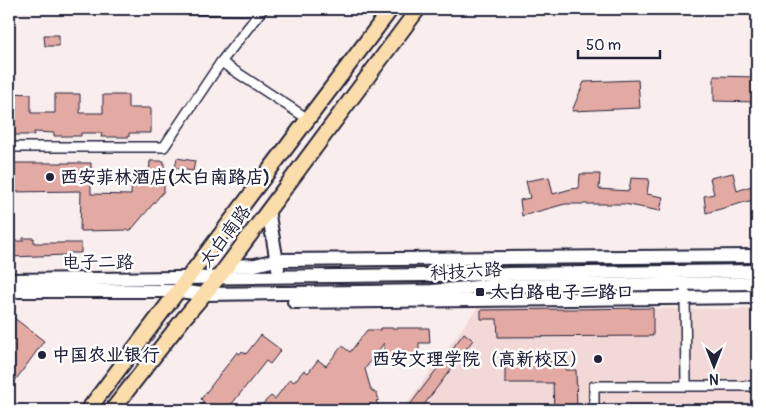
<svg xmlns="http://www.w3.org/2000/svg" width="766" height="419" viewBox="0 0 766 419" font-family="Pangolin,'LXGW WenKai TC',sans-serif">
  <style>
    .built { fill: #f2d9d7 }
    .building { fill: #e3a9a3; stroke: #22223b }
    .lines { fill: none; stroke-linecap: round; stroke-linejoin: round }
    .street-casing { stroke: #22223b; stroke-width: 12 }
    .secondary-casing { stroke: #22223b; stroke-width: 16 }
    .primary-casing { stroke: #22223b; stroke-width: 18 }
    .street { stroke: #fff; stroke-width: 9 }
    .secondary { stroke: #fff; stroke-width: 12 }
    .primary { stroke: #fbddab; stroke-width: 14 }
    .poi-dot { fill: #22223b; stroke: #fff; stroke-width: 2 }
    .labels { text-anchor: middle; stroke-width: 5; stroke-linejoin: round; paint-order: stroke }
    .poi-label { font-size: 18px; font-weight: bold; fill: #22223b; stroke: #fff; text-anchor: start }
    .street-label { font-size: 18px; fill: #22223b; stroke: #fff }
  </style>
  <rect width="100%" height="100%" fill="#f9eeed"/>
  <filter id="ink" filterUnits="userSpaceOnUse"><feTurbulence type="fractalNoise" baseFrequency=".02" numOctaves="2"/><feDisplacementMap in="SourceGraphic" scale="10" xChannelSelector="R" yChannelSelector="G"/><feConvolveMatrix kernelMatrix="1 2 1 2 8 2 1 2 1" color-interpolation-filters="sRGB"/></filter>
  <g filter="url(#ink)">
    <polygon class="built" points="477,308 757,309 757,410 402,410"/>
    <g class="building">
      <polygon points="44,35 59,35 59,46 45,46"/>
      <polygon points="714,76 757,77 757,102 714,101"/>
      <polygon points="638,80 640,108 572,111 584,82"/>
      <polygon points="10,93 31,94 31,113 55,113 55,94 80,94 80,113 103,113 103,95 128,95 128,108 151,108 151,133 129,133 129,137 101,137 102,133 81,133 81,136 54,136 54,133 34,132 34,135 9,135"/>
      <polygon points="177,158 195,161 193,171 175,168"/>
      <polygon points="150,161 164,161 164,191 131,230 80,231 81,191 9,192 9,163 91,163 91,194 131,195 132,179 149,180"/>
      <polygon points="733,173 737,191 757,184 757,201 749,201 706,213 704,196 714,194 710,178"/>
      <polygon points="580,174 600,174 599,189 629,191 631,178 649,179 647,194 663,197 660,211 624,204 565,204 522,216 520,200 530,198 526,181 549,177 553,194 571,189 579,188"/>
      <polygon points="23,238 34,238 34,243 81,243 81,253 68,253 68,255 9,257 9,241 23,241"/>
      <polygon points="653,308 653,336 498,337 497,319 481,319 481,310"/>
      <polygon points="9,314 44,341 9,389"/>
      <polygon points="380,328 429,328 430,343 419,343 419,358 407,358 407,361 384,361 384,343 365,369 371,390 377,394 379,400 376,401 379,407 372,410 256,410 271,396 275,399 290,379 294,382 304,370 308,373 318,360 326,366 342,346 350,352 367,330 380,330"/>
      <polygon points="464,333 473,340 423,406 427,410 406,410"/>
      <polygon points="261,335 281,350 270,364 266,361 227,410 197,410 204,402 201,399 237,352 240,354 242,351 246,354"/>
      <polygon points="505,361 565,361 565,370 576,370 577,410 554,410 553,383 505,383"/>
    </g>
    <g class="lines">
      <g class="street-casing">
        <g id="street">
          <polyline points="221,62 308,119"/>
          <polyline points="9,147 164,147 221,62 262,10 160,9"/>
          <polyline points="685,292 686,386"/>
          <polyline points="594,410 594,386 757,386"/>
        </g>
      </g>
      <g class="secondary-casing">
        <g id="secondary">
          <polyline points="268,210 278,268"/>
          <polyline points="227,266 255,265 276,260 757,256"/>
          <polyline points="9,280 757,271"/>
          <polyline points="9,291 178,291 203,294 432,291 489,286 757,283"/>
          <polyline points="294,302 757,297"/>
        </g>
      </g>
      <g class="primary-casing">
        <g id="primary">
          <polyline points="88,410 391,9"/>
          <polyline points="112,410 184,318 218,278 418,9"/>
        </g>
      </g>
      <use href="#street" class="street"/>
      <use href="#secondary" class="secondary"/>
      <use href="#primary" class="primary"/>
    </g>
  </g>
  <g class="poi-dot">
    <circle cx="50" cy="177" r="5"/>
    <rect x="475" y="287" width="10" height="10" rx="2.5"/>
    <circle cx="42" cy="355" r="5"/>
    <circle cx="598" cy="359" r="5"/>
  </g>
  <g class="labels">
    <g class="poi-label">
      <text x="60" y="183">西安菲林酒店(太白南路店)</text>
      <text x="490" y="298">太白路电子二路口</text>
      <text x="52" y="361">中国农业银行</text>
      <text x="588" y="365" text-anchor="end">西安文理学院（高新校区）</text>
    </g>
    <g class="street-label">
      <text transform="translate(225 236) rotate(-53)" y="6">太白南路</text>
      <text x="98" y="268">电子二路</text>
      <text transform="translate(466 271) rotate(-3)" y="6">科技六路</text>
    </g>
  </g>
  <rect width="766" height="419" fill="none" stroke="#fff" stroke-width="30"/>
  <rect x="15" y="15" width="736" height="389" fill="none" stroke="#22223b" stroke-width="2" filter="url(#ink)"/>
  <g transform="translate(714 366) rotate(180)" stroke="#ffffff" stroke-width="4" paint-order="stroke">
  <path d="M0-4L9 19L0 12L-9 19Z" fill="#22223b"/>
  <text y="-8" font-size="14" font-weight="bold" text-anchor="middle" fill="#22223b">N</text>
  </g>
  <path d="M578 50v8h82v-8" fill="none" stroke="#22223b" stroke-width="2.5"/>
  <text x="586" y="50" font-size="15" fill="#22223b" stroke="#ffffff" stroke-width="4" paint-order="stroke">50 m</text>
</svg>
